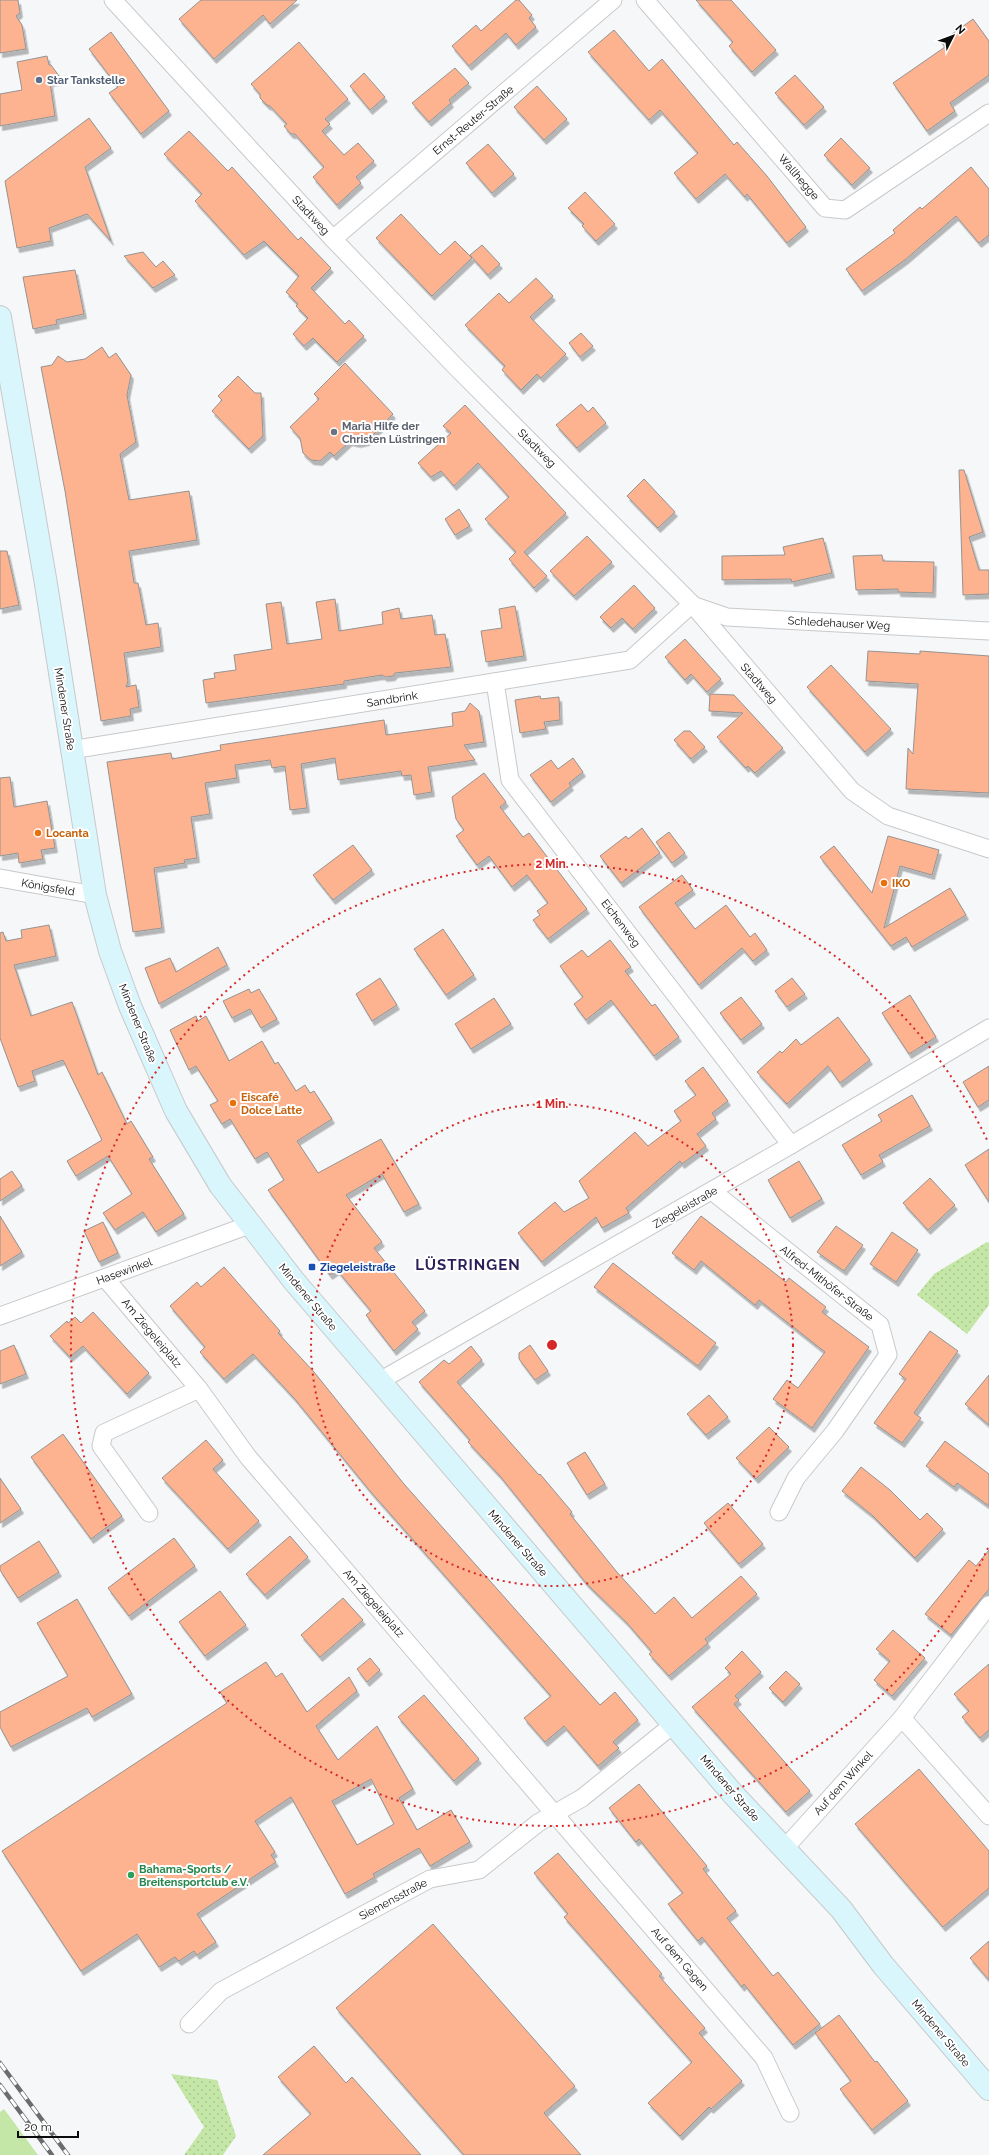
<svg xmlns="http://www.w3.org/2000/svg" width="989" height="2155" viewBox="0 0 989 2155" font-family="Raleway,sans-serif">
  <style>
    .grass { fill: #c4e6a6 }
    .park { fill: url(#park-dots) }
    .building { fill: #fdb290; stroke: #959392; fill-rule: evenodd; filter: url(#shadow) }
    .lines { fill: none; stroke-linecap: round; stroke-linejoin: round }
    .minor-casing { stroke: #c8c9cb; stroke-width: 19 }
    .secondary-casing { stroke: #c8c9cb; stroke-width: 24 }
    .minor { stroke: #fff; stroke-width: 17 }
    .secondary { stroke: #d8f6fc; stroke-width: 22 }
    .rail-casing { stroke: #6b6c6d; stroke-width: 4.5 }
    .rail { stroke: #fff; stroke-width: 3; stroke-dasharray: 9; stroke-linecap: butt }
    .ring { fill: none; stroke: #d62828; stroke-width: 2; stroke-dasharray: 2 4 }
    .service-dot { fill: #5c6f8a; stroke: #fff; stroke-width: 1.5 }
    .worship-dot { fill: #6b7280; stroke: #fff; stroke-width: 1.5 }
    .food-dot { fill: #e8710a; stroke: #fff; stroke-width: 1.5 }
    .transit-dot { fill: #1a4fb4; stroke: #fff; stroke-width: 1.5 }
    .leisure-dot { fill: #2e9e5b; stroke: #fff; stroke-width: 1.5 }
    .labels { text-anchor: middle; stroke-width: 4; stroke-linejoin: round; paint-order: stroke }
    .service-label { font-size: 11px; font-weight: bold; fill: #4e5e75; stroke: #fff; text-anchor: start }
    .street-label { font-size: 11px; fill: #0b0b0c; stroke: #fff }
    .worship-label { font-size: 11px; font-weight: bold; fill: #5b616d; stroke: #fff; text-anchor: start }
    .food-label { font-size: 11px; font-weight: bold; fill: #c56008; stroke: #fff; text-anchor: start }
    .transit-label { font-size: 11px; font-weight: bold; fill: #164399; stroke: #fff; text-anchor: start }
    .leisure-label { font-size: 11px; font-weight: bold; fill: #27864d; stroke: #fff; text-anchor: start }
    .district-label { font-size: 15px; font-weight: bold; letter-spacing: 1px; fill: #2c1f59; stroke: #fff }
    .centre { fill: #d62828; stroke: #fff; stroke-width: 2 }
    .ring-label { font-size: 12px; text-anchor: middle; font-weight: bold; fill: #d62828; stroke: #fff; stroke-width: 4; stroke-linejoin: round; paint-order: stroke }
  </style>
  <defs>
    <pattern id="park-dots" width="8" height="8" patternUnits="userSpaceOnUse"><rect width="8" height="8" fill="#c4e6a6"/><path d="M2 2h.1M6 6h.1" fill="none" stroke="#a7c48e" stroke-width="1.8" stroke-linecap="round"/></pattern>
    <filter id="shadow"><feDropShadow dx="2.5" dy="4.5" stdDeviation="0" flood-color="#0004"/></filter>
  </defs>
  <rect width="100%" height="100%" fill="#f6f7f8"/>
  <polygon class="grass" points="4,2109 38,2155 0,2155 0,2112"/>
  <g class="park">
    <polygon points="987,1242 989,1243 989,1305 967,1334 917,1295 934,1274"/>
    <polygon points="171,2074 217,2080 236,2136 223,2155 184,2155 204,2127"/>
  </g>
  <g class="building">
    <polygon points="0,0 18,0 20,13 16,16 22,25 26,49 0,53"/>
    <polygon points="201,0 297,0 270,24 263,15 214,59 179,19"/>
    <polygon points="516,0 519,0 532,15 529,18 536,27 516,45 506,33 469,66 452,46 476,25 481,31"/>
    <polygon points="696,0 731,0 776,50 752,72 729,46 733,42"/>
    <polygon points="973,19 989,41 989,75 950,103 955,111 927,131 893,83 945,47 941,42"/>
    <polygon points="614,30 649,71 662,59 734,145 737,142 767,176 806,227 787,243 747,194 745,197 725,174 696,199 674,173 698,153 660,110 649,120 588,52"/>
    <polygon points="111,32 169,111 141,134 109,93 118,87 89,49"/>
    <polygon points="299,42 348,99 325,119 330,124 322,131 344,155 358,143 374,161 356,177 361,183 337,205 313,177 324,167 295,134 291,134 284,126 287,124 270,106 267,105 260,98 260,94 251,84"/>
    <polygon points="47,56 49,65 51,65 62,80 50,82 55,116 0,126 0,94 22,90 17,62"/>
    <polygon points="455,68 469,83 449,100 451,103 429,122 412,103"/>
    <polygon points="364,73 385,97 370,110 350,86"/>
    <polygon points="795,75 824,107 804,125 775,93"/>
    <polygon points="537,86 567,119 544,140 514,107"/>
    <polygon points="89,118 111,148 85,167 111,241 87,214 49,228 51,241 17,248 5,181"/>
    <polygon points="189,131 228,171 232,167 298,240 301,237 331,268 311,288 345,324 349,320 364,336 337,362 313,338 304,346 293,334 308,318 296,306 298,304 286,292 299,276 264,241 244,255 195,201 202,194 164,154"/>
    <polygon points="841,138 870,168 852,185 824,155"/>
    <polygon points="488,144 514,174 492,193 466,163"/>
    <polygon points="971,167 989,189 989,235 979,243 956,216 906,259 862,291 846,269 895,233 893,230 920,207 922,209"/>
    <polygon points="585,192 615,224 596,241 582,226 584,224 568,208"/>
    <polygon points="401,214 440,255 455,241 472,258 432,296 376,238"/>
    <polygon points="482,245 500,264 488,275 470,255"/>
    <polygon points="143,252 156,267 163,261 175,275 153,288 124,256"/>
    <polygon points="75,270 84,314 56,320 57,324 33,329 23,277"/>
    <polygon points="536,278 553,296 530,317 566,354 541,378 537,374 521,390 502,370 505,366 465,325 499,293 509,303"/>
    <polygon points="581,333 593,346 580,357 569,343"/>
    <polygon points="102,347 109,358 116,353 131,375 127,395 136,442 120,454 129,500 189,491 197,540 129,551 134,583 138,583 146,625 158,623 161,647 124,653 128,681 126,687 136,685 139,707 130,709 131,716 101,721 65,491 41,367 52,365 58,356 67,362 85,359"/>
    <polygon points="345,363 393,414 367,441 358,443 350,441 334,456 330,452 320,461 311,460 303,453 300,438 290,427 319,399 314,394"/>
    <polygon points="238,376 255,393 261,393 263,436 249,449 212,411 222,400 218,396"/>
    <polygon points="581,404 588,412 593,407 606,423 577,448 556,425"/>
    <polygon points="465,405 566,513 524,552 547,576 534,588 509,559 516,552 485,519 509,497 492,478 478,463 454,486 441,471 431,477 418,463 451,433 443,426"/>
    <polygon points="959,470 964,470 983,532 969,537 979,570 989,570 989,594 963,595"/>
    <polygon points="644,479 675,512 658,528 627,496"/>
    <polygon points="459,509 470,526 455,535 445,519"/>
    <polygon points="587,536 612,562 574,596 550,571"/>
    <polygon points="823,538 832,573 792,582 791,579 722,580 722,556 785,555 783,547"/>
    <polygon points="0,551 7,551 19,605 0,609"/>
    <polygon points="882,555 883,561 934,562 933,593 898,592 898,589 856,590 853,556"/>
    <polygon points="634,585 655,608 633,629 622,618 611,628 600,617"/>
    <polygon points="335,599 339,631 383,624 382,612 399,608 401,619 432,615 435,635 445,634 451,667 395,673 393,676 385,677 382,675 344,681 344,684 206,703 203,680 215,678 214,673 236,670 234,655 272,649 266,604 281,602 287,644 322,639 316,602"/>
    <polygon points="515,606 524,656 486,662 481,631 502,628 499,609"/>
    <polygon points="685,639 721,679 707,692 691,674 685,680 665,657"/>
    <polygon points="868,651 920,654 920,651 989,656 989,793 906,789 908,748 913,754 918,684 866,681"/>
    <polygon points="831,665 891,729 865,752 807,687"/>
    <polygon points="710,694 734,695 783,748 755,773 748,766 746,768 717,737 743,713 709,711"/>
    <polygon points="540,696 541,699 559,697 560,720 544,722 546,729 520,733 515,700"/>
    <polygon points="470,703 479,711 484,742 464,745 475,760 428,767 432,792 414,795 411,775 402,776 401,771 338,780 335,758 301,764 307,808 290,810 285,766 272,768 270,760 235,765 237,778 205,783 210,814 191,817 197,858 184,860 185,863 154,868 162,928 133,932 107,762 171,753 172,759 221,750 220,745 384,720 386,735 453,726 452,713 465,711"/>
    <polygon points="684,731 690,731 705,747 691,759 674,740"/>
    <polygon points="573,758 583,772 569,783 571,786 551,802 530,775 551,760 558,769"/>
    <polygon points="484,773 506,802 500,807 523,837 529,833 587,909 548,939 533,920 540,915 537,911 548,903 527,875 512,887 489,856 477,865 456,836 464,830 456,819 452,797"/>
    <polygon points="10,777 14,807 47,801 55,848 41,850 43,859 19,863 18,853 0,856 0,778"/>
    <polygon points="642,828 660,853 621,883 600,856 626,836 628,839"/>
    <polygon points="669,832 685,853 672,863 656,842"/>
    <polygon points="888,836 939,850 932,875 900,866 884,928 950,888 966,915 912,947 906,937 891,946 820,857 834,846 872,893"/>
    <polygon points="353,845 372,870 333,900 313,875"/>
    <polygon points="682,875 693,890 675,903 695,929 726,905 750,937 755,933 767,950 753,961 742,948 699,985 639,907"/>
    <polygon points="49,925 56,956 14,965 31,1016 72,1002 98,1075 102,1072 127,1124 131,1121 153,1157 149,1159 184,1214 156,1232 143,1212 115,1230 103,1213 132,1194 108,1156 76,1176 67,1161 102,1140 63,1060 32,1071 35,1081 18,1087 0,1038 0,933 3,932 6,941 22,938 21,930"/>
    <polygon points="443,929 474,975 446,995 414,949"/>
    <polygon points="610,940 631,967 625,971 652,1006 655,1004 679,1037 654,1056 611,1000 586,1020 574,1004 583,997 560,966 582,950 588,957"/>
    <polygon points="218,947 227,965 159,1004 145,968 170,958 176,972"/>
    <polygon points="380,978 397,1005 372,1021 356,994"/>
    <polygon points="792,978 805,994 787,1007 775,991"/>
    <polygon points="249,989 251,993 259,989 277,1019 261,1028 250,1009 232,1018 223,1001"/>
    <polygon points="910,995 936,1037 909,1054 882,1013"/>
    <polygon points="741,997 762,1024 741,1040 720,1013"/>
    <polygon points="494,998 511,1024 471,1049 455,1024"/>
    <polygon points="196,1016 198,1021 206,1016 229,1061 262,1041 275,1064 278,1062 296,1091 305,1085 310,1093 314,1091 332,1119 297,1141 318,1173 381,1139 419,1204 404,1212 382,1174 346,1195 382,1242 374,1248 425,1311 412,1322 418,1329 394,1351 366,1315 371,1311 337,1270 330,1275 268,1190 284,1180 267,1152 255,1159 230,1119 222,1124 210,1105 218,1101 196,1066 189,1070 170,1030"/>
    <polygon points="838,1017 870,1060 840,1083 828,1066 787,1104 757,1072 780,1051 782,1053 796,1039 801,1045"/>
    <polygon points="989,1066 989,1100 978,1107 963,1082"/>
    <polygon points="703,1067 728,1101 712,1113 716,1119 697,1134 706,1146 682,1164 680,1161 626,1208 629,1213 602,1228 596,1217 542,1262 518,1233 555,1202 564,1212 589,1198 579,1181 635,1132 648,1146 681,1121 674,1111 696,1095 685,1081"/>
    <polygon points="912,1095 930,1126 879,1155 883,1162 861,1175 842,1145 882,1121 878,1115"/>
    <polygon points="989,1149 989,1202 965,1165"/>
    <polygon points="799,1161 822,1199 790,1218 768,1180"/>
    <polygon points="12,1171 22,1186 0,1201 0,1179"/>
    <polygon points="930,1178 955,1205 928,1230 903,1203"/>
    <polygon points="0,1216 22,1252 0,1266"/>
    <polygon points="701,1216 786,1282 789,1278 826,1307 822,1312 869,1347 812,1428 773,1399 787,1380 798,1388 825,1352 759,1300 755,1305 701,1261 694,1270 672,1253"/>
    <polygon points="103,1222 118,1253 99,1262 84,1231"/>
    <polygon points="836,1226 863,1245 844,1271 817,1252"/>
    <polygon points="892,1232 918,1250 896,1282 870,1264"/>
    <polygon points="613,1263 716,1343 698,1366 594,1287"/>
    <polygon points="224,1267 280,1331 278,1333 314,1372 404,1484 600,1705 615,1692 638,1720 613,1742 619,1748 598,1766 564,1726 545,1742 524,1718 551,1696 370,1491 294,1398 253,1354 224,1379 200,1352 205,1347 170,1306 197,1282 201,1287"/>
    <polygon points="93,1312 149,1373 127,1394 83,1346 70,1357 50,1336 67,1321 68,1323 75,1317 81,1323"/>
    <polygon points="930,1331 958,1351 914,1413 921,1418 902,1443 874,1423 906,1379 899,1374"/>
    <polygon points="14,1345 26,1374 0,1384 0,1351"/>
    <polygon points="530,1345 548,1371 535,1380 519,1359 519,1353"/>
    <polygon points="471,1346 482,1360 457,1382 539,1475 540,1474 572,1512 570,1514 616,1571 655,1614 674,1597 692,1618 741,1576 757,1594 705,1639 708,1643 669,1676 649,1654 652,1652 627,1623 586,1583 500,1476 468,1442 470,1440 419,1382 444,1360 449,1364"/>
    <polygon points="989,1375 989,1425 965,1404"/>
    <polygon points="709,1395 728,1417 706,1435 687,1414"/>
    <polygon points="769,1427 789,1447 756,1479 736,1458"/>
    <polygon points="63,1434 122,1516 91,1539 31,1457"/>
    <polygon points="206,1440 223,1460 213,1469 259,1521 228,1549 162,1478"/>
    <polygon points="945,1441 989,1474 989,1506 957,1483 954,1487 926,1466"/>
    <polygon points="585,1452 605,1484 587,1495 567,1463"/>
    <polygon points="861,1467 890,1490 920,1520 927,1513 943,1529 915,1558 872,1515 842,1491"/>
    <polygon points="0,1478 21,1509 0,1523"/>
    <polygon points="728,1503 763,1544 739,1564 704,1523"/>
    <polygon points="290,1536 308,1557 265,1595 246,1574"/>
    <polygon points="174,1538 195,1566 129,1616 108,1588"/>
    <polygon points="39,1541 59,1572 18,1598 0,1570 0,1566"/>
    <polygon points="989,1550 989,1589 951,1635 925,1614 969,1560 976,1566"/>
    <polygon points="220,1591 246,1625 205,1656 179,1622"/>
    <polygon points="343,1598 363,1620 320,1657 301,1635"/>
    <polygon points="77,1599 132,1694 92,1717 87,1708 11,1747 0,1727 0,1712 68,1676 37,1623"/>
    <polygon points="893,1630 925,1658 892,1696 874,1680 890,1661 876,1649"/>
    <polygon points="742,1651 761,1672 735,1696 739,1700 734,1704 810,1791 786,1812 692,1707 731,1674 725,1668"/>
    <polygon points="370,1658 380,1670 367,1682 357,1669"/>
    <path d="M266 1662 276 1677 282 1673 307 1712 349 1677 357 1691 316 1726 338 1760 377 1726 413 1789 399 1798 417 1830 451 1810 470 1842 430 1866 419 1848 373 1874 375 1877 345 1894 291 1797 255 1821 275 1852 271 1855 276 1862 197 1914 216 1942 197 1955 194 1951 179 1961 175 1957 159 1967 137 1934 81 1971 2 1851 227 1703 220 1692ZM371 1779 394 1824 357 1845 332 1801Z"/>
    <polygon points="989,1664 989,1730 980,1738 962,1717 969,1711 954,1694"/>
    <polygon points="786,1671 800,1684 783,1702 769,1688"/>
    <polygon points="424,1695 479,1759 454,1781 398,1717"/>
    <polygon points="919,1769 989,1851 989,1888 943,1927 855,1824"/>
    <polygon points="639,1784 707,1866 703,1869 736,1911 727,1918 773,1976 778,1972 820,2024 793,2045 744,1984 742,1987 702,1937 698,1941 668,1904 683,1893 639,1839 636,1842 609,1808"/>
    <polygon points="558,1853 662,1974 659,1976 705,2028 699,2033 742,2081 711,2109 709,2107 680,2136 648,2103 692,2062 564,1917 568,1914 534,1873"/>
    <polygon points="433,1924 575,2086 544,2113 581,2155 464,2155 336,2008"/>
    <polygon points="989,1941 989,1980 970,1958"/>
    <polygon points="839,2015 875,2062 877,2061 908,2101 872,2130 840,2089 851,2081 815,2033"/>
    <polygon points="314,2046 346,2083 352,2077 421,2155 263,2155 311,2114 278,2077"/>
  </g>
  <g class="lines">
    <g class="minor-casing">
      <g id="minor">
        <polyline points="113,0 333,239 455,366 692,604 852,791 888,816 989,849"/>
        <polyline points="645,0 825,208 845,210 989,113"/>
        <polyline points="333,239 613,0"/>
        <polyline points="692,605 727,617 989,631"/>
        <polyline points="495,682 510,780 791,1145"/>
        <polyline points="71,750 630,660 692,604"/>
        <polyline points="0,878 95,895"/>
        <polyline points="712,1191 880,1325 888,1355 835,1431 796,1478 779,1512"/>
        <polyline points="105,1278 199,1389 248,1457 764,2058 790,2113"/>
        <polyline points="0,1316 249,1225"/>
        <polyline points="378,1382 791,1145 989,1028"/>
        <polyline points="149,1513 101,1446 104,1433 199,1389"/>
        <polyline points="902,1718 989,1816"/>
        <polyline points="784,1849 902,1718 989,1605"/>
        <polyline points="189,2024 221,1991 430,1879 479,1870 538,1823 582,1798 674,1724"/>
      </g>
    </g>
    <g class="secondary-casing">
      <polyline id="secondary" points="0,317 46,584 95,895 110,951 130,1006 176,1111 220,1185 294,1281 733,1794 841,1909 883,1965 989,2089"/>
    </g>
    <use href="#minor" class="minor"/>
    <use href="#secondary" class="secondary"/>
    <g class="rail-casing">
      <g id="rail">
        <polyline points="0,2063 68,2155"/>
        <polyline points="0,2085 52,2155"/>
      </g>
    </g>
    <use href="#rail" class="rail"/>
  </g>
  <g class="ring">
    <circle cx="552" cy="1345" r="241"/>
    <path d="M988 1548A481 481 0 1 1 988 1142"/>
  </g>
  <circle class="service-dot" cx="39" cy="80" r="4"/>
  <circle class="worship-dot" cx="334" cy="432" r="4"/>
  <g class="food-dot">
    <circle cx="38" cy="833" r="4"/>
    <circle cx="884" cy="883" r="4"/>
    <circle cx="233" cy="1103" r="4"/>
  </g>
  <rect class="transit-dot" x="308" y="1263" width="8" height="8" rx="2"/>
  <circle class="leisure-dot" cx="131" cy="1875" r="4"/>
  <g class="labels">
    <g class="service-label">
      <text x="47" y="84">Star Tankstelle</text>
    </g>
    <g class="street-label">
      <text transform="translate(473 120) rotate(-40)" y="4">Ernst-Reuter-Straße</text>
      <text transform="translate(799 177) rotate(49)" y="4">Wallhegge</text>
      <text transform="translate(311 215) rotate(47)" y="4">Stadtweg</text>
      <text transform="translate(537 448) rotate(45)" y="4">Stadtweg</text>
      <text transform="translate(839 623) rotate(3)" y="4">Schledehauser Weg</text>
      <text transform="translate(759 683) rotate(49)" y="4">Stadtweg</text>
      <text transform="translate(392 699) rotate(-9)" y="4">Sandbrink</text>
      <text transform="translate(65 709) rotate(81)" y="4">Mindener Straße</text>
      <text transform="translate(48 887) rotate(10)" y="4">Königsfeld</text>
      <text transform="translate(621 923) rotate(53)" y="4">Eichenweg</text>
      <text transform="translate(138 1023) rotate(68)" y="4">Mindener Straße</text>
      <text transform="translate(685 1207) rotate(-30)" y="4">Ziegeleistraße</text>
      <text transform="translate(124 1271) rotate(-20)" y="4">Hasewinkel</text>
      <text transform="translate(827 1283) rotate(38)" y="4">Alfred-Mithöfer-Straße</text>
      <text transform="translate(308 1297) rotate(50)" y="4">Mindener Straße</text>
      <text transform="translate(152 1333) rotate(50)" y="4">Am Ziegeleiplatz</text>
      <text transform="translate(518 1543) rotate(49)" y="4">Mindener Straße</text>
      <text transform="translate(374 1603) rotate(49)" y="4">Am Ziegeleiplatz</text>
      <text transform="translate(843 1783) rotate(-48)" y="4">Auf dem Winkel</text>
      <text transform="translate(730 1788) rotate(49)" y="4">Mindener Straße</text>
      <text transform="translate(393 1899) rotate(-28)" y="4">Siemensstraße</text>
      <text transform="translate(680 1959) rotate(49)" y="4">Auf dem Gagen</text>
      <text transform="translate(941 2033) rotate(50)" y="4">Mindener Straße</text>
    </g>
    <g class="worship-label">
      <text x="342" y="430">Maria Hilfe der<tspan x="342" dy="13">Christen Lüstringen</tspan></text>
    </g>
    <g class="food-label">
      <text x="46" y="837">Locanta</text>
      <text x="892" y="887">IKO</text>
      <text x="241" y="1101">Eiscafé<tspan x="241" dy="13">Dolce Latte</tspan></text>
    </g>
    <g class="transit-label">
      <text x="320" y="1271">Ziegeleistraße</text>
    </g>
    <g class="leisure-label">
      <text x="139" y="1873">Bahama-Sports /<tspan x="139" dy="13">Breitensportclub e.V.</tspan></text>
    </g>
    <g class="district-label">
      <text x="468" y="1270">LÜSTRINGEN</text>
    </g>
  </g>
  <circle cx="552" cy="1345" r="6" class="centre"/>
  <g class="ring-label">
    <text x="552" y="868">2 Min.</text>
    <text x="552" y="1108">1 Min.</text>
  </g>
  <g transform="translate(953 36) rotate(48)" stroke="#ffffff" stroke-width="3" paint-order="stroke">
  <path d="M0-3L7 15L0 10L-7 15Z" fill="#0b0b0c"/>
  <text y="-6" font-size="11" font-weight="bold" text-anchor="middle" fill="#0b0b0c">N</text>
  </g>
  <path d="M18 2131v6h60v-6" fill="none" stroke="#0b0b0c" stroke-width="2"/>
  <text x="24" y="2131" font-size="12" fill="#0b0b0c" stroke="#ffffff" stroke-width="3" paint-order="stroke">20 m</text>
</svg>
